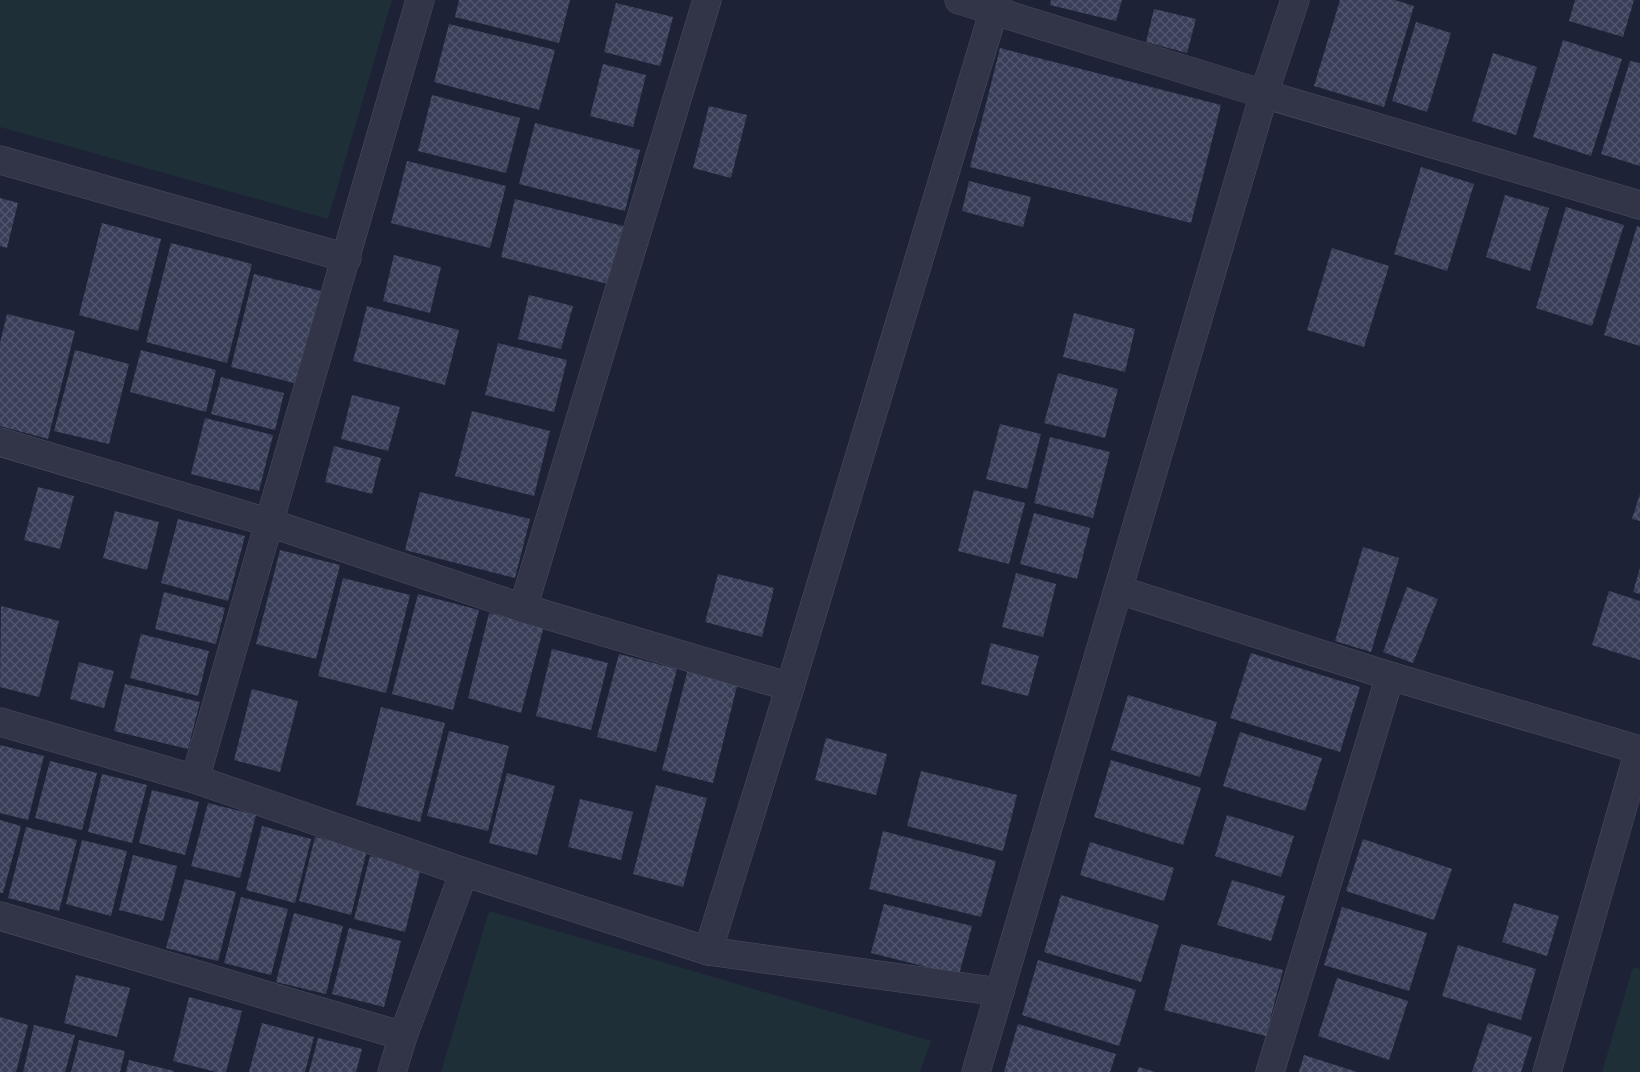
<svg xmlns="http://www.w3.org/2000/svg" width="1640" height="1072" viewBox="0 0 1640 1072" font-family="'Public Sans',sans-serif">
  <style>
    .park { fill: #1f2f38 }
    .building { fill: url(#building-cross-hatch) }
    .lines { fill: none; stroke-linecap: round; stroke-linejoin: round }
    .minor-casing { stroke: #4b4f63; stroke-width: 29 }
    .minor { stroke: #313547; stroke-width: 28 }
  </style>
  <defs>
    <pattern id="building-cross-hatch" width="8" height="8" patternUnits="userSpaceOnUse" patternTransform="scale(1.25)"><rect width="8" height="8" fill="#393f58"/><path d="M0 0l8 8M0 8l8-8" fill="none" stroke="#53586e"/></pattern>
  </defs>
  <rect width="100%" height="100%" fill="#1d2237"/>
  <g class="park">
    <polygon points="0,0 392,0 328,219 0,127"/>
    <polygon points="489,911 931,1041 920,1072 441,1072"/>
    <polygon points="1633,967 1640,969 1640,1072 1602,1072"/>
  </g>
  <g class="building">
    <polygon points="459,0 570,0 559,43 455,17"/>
    <polygon points="1051,0 1122,0 1116,21 1050,5"/>
    <polygon points="1340,0 1395,0 1414,6 1384,107 1314,86"/>
    <polygon points="1575,0 1634,0 1623,37 1569,21"/>
    <polygon points="616,3 673,17 660,66 604,52"/>
    <polygon points="1154,9 1196,19 1187,53 1146,42"/>
    <polygon points="1416,22 1451,33 1427,112 1392,101"/>
    <polygon points="449,24 555,50 539,110 434,82"/>
    <polygon points="1563,40 1622,59 1591,156 1533,137"/>
    <polygon points="1000,48 1221,105 1191,223 970,167"/>
    <polygon points="1493,53 1537,67 1516,135 1472,121"/>
    <polygon points="1630,61 1640,63 1640,166 1601,154"/>
    <polygon points="603,64 646,75 633,127 590,116"/>
    <polygon points="432,95 520,118 506,173 418,151"/>
    <polygon points="709,106 747,115 731,178 693,168"/>
    <polygon points="535,123 640,150 625,211 519,184"/>
    <polygon points="407,161 506,186 490,248 391,223"/>
    <polygon points="1421,167 1474,184 1447,271 1394,254"/>
    <polygon points="969,181 1031,197 1023,227 962,211"/>
    <polygon points="1505,195 1549,208 1530,271 1486,257"/>
    <polygon points="0,198 18,203 7,248 0,246"/>
    <polygon points="515,199 623,226 608,284 501,257"/>
    <polygon points="1566,207 1624,225 1592,326 1536,308"/>
    <polygon points="102,223 161,239 138,331 79,315"/>
    <polygon points="1637,226 1640,227 1640,346 1604,335"/>
    <polygon points="171,243 252,264 227,363 146,342"/>
    <polygon points="1332,248 1389,266 1364,347 1307,330"/>
    <polygon points="394,255 441,267 430,313 383,301"/>
    <polygon points="254,274 321,291 298,384 231,367"/>
    <polygon points="529,295 573,306 561,349 518,339"/>
    <polygon points="367,306 459,330 445,385 353,361"/>
    <polygon points="1074,313 1135,329 1125,372 1063,357"/>
    <polygon points="7,314 75,331 48,439 0,426 0,343"/>
    <polygon points="498,343 567,360 554,412 485,395"/>
    <polygon points="75,350 129,364 109,444 54,431"/>
    <polygon points="141,350 216,370 206,412 130,392"/>
    <polygon points="1058,373 1118,389 1105,438 1044,423"/>
    <polygon points="221,377 284,393 275,430 211,414"/>
    <polygon points="352,395 400,407 388,451 341,439"/>
    <polygon points="472,411 550,431 534,496 455,476"/>
    <polygon points="205,418 273,435 259,491 191,474"/>
    <polygon points="1000,424 1041,434 1027,489 986,479"/>
    <polygon points="1050,437 1110,452 1093,518 1034,503"/>
    <polygon points="334,446 381,458 372,494 325,482"/>
    <polygon points="38,487 74,496 60,549 24,540"/>
    <polygon points="974,490 1025,503 1009,564 958,551"/>
    <polygon points="420,492 530,519 515,578 405,550"/>
    <polygon points="1640,494 1640,521 1632,519"/>
    <polygon points="115,511 159,522 147,570 103,558"/>
    <polygon points="1034,513 1090,528 1077,579 1020,564"/>
    <polygon points="178,519 245,536 228,601 161,583"/>
    <polygon points="1363,547 1399,558 1371,652 1335,641"/>
    <polygon points="280,550 340,565 316,659 256,644"/>
    <polygon points="1640,568 1640,594 1633,592"/>
    <polygon points="1016,573 1056,584 1043,637 1002,627"/>
    <polygon points="718,574 774,588 762,637 705,622"/>
    <polygon points="343,578 410,595 386,693 318,676"/>
    <polygon points="1407,587 1438,599 1413,663 1383,652"/>
    <polygon points="1609,591 1640,601 1640,660 1592,645"/>
    <polygon points="164,592 225,608 216,644 155,629"/>
    <polygon points="418,594 479,610 453,710 392,694"/>
    <polygon points="1,606 59,621 39,697 0,687"/>
    <polygon points="489,613 544,626 521,713 468,698"/>
    <polygon points="141,634 209,651 198,696 130,678"/>
    <polygon points="991,643 1039,656 1028,696 981,684"/>
    <polygon points="552,649 608,663 591,730 536,716"/>
    <polygon points="1251,653 1360,687 1340,752 1230,718"/>
    <polygon points="619,654 677,669 656,752 597,737"/>
    <polygon points="79,662 114,671 104,708 70,699"/>
    <polygon points="688,669 738,682 713,783 662,770"/>
    <polygon points="125,684 200,702 188,749 114,731"/>
    <polygon points="252,689 298,701 280,772 234,760"/>
    <polygon points="1128,695 1217,722 1200,777 1111,750"/>
    <polygon points="381,707 445,723 420,822 356,805"/>
    <polygon points="449,731 509,746 488,831 427,816"/>
    <polygon points="1240,732 1322,758 1305,811 1223,786"/>
    <polygon points="826,738 887,754 876,795 815,780"/>
    <polygon points="0,745 44,756 28,820 0,813"/>
    <polygon points="1111,760 1201,788 1183,845 1094,817"/>
    <polygon points="50,761 97,773 82,830 35,818"/>
    <polygon points="921,771 1017,795 1003,851 907,826"/>
    <polygon points="507,773 555,786 537,855 489,843"/>
    <polygon points="102,774 147,785 132,843 88,832"/>
    <polygon points="656,785 707,798 683,887 633,874"/>
    <polygon points="152,790 199,802 185,855 139,843"/>
    <polygon points="580,799 633,812 621,860 568,847"/>
    <polygon points="208,803 256,815 240,878 191,866"/>
    <polygon points="1227,815 1294,836 1281,877 1215,856"/>
    <polygon points="0,820 21,826 3,893 0,893"/>
    <polygon points="262,826 311,839 295,903 246,890"/>
    <polygon points="26,827 77,840 59,911 8,898"/>
    <polygon points="883,831 996,861 981,917 869,889"/>
    <polygon points="315,837 367,850 351,915 299,901"/>
    <polygon points="1363,839 1452,869 1434,920 1346,891"/>
    <polygon points="82,840 127,851 111,916 66,904"/>
    <polygon points="1090,842 1174,868 1164,901 1080,875"/>
    <polygon points="133,855 177,866 163,921 119,910"/>
    <polygon points="370,856 421,868 405,932 354,919"/>
    <polygon points="185,879 236,892 218,961 166,948"/>
    <polygon points="1232,880 1285,896 1271,941 1217,925"/>
    <polygon points="1061,895 1159,925 1141,982 1044,952"/>
    <polygon points="241,897 288,909 271,975 224,963"/>
    <polygon points="1514,903 1559,916 1547,956 1502,942"/>
    <polygon points="884,904 972,926 959,975 871,953"/>
    <polygon points="1342,907 1427,933 1409,991 1324,965"/>
    <polygon points="294,913 343,926 326,994 276,982"/>
    <polygon points="349,928 401,941 384,1007 332,994"/>
    <polygon points="1181,944 1283,970 1266,1036 1164,1010"/>
    <polygon points="1458,945 1536,969 1521,1020 1442,996"/>
    <polygon points="1038,960 1136,990 1119,1046 1022,1015"/>
    <polygon points="76,975 130,988 117,1037 64,1023"/>
    <polygon points="1337,978 1408,1001 1389,1060 1318,1036"/>
    <polygon points="189,997 242,1011 226,1072 216,1072 173,1061"/>
    <polygon points="0,1017 28,1025 16,1072 0,1072"/>
    <polygon points="262,1023 314,1037 305,1072 249,1072"/>
    <polygon points="1488,1023 1532,1037 1521,1072 1472,1072"/>
    <polygon points="1018,1024 1116,1054 1110,1072 1004,1072"/>
    <polygon points="34,1025 75,1035 65,1072 23,1072"/>
    <polygon points="318,1038 362,1049 356,1072 309,1072"/>
    <polygon points="79,1040 125,1051 120,1072 71,1072"/>
    <polygon points="1304,1055 1357,1072 1299,1072"/>
    <polygon points="129,1060 174,1071 173,1072 126,1072"/>
    <polygon points="1139,1067 1155,1072 1137,1072"/>
  </g>
  <g class="lines">
    <g class="minor-casing">
      <g id="minor">
        <polyline points="959,0 1264,94 1640,205"/>
        <polyline points="997,0 790,687 708,951 1000,992"/>
        <polyline points="0,160 347,258"/>
        <polyline points="0,442 267,522 523,608 790,687"/>
        <polyline points="1119,590 1390,676 1640,750"/>
        <polyline points="523,608 707,0"/>
        <polyline points="0,722 195,779 464,872 708,951"/>
        <path d="M195 779C268 519 347 260 420 0"/>
        <polyline points="0,916 403,1036"/>
        <polyline points="392,1072 403,1036 464,872"/>
        <polyline points="976,1072 1264,94 1295,0"/>
        <polyline points="1270,1072 1390,676"/>
        <polyline points="1547,1072 1639,750"/>
      </g>
    </g>
    <use href="#minor" class="minor"/>
  </g>
</svg>
